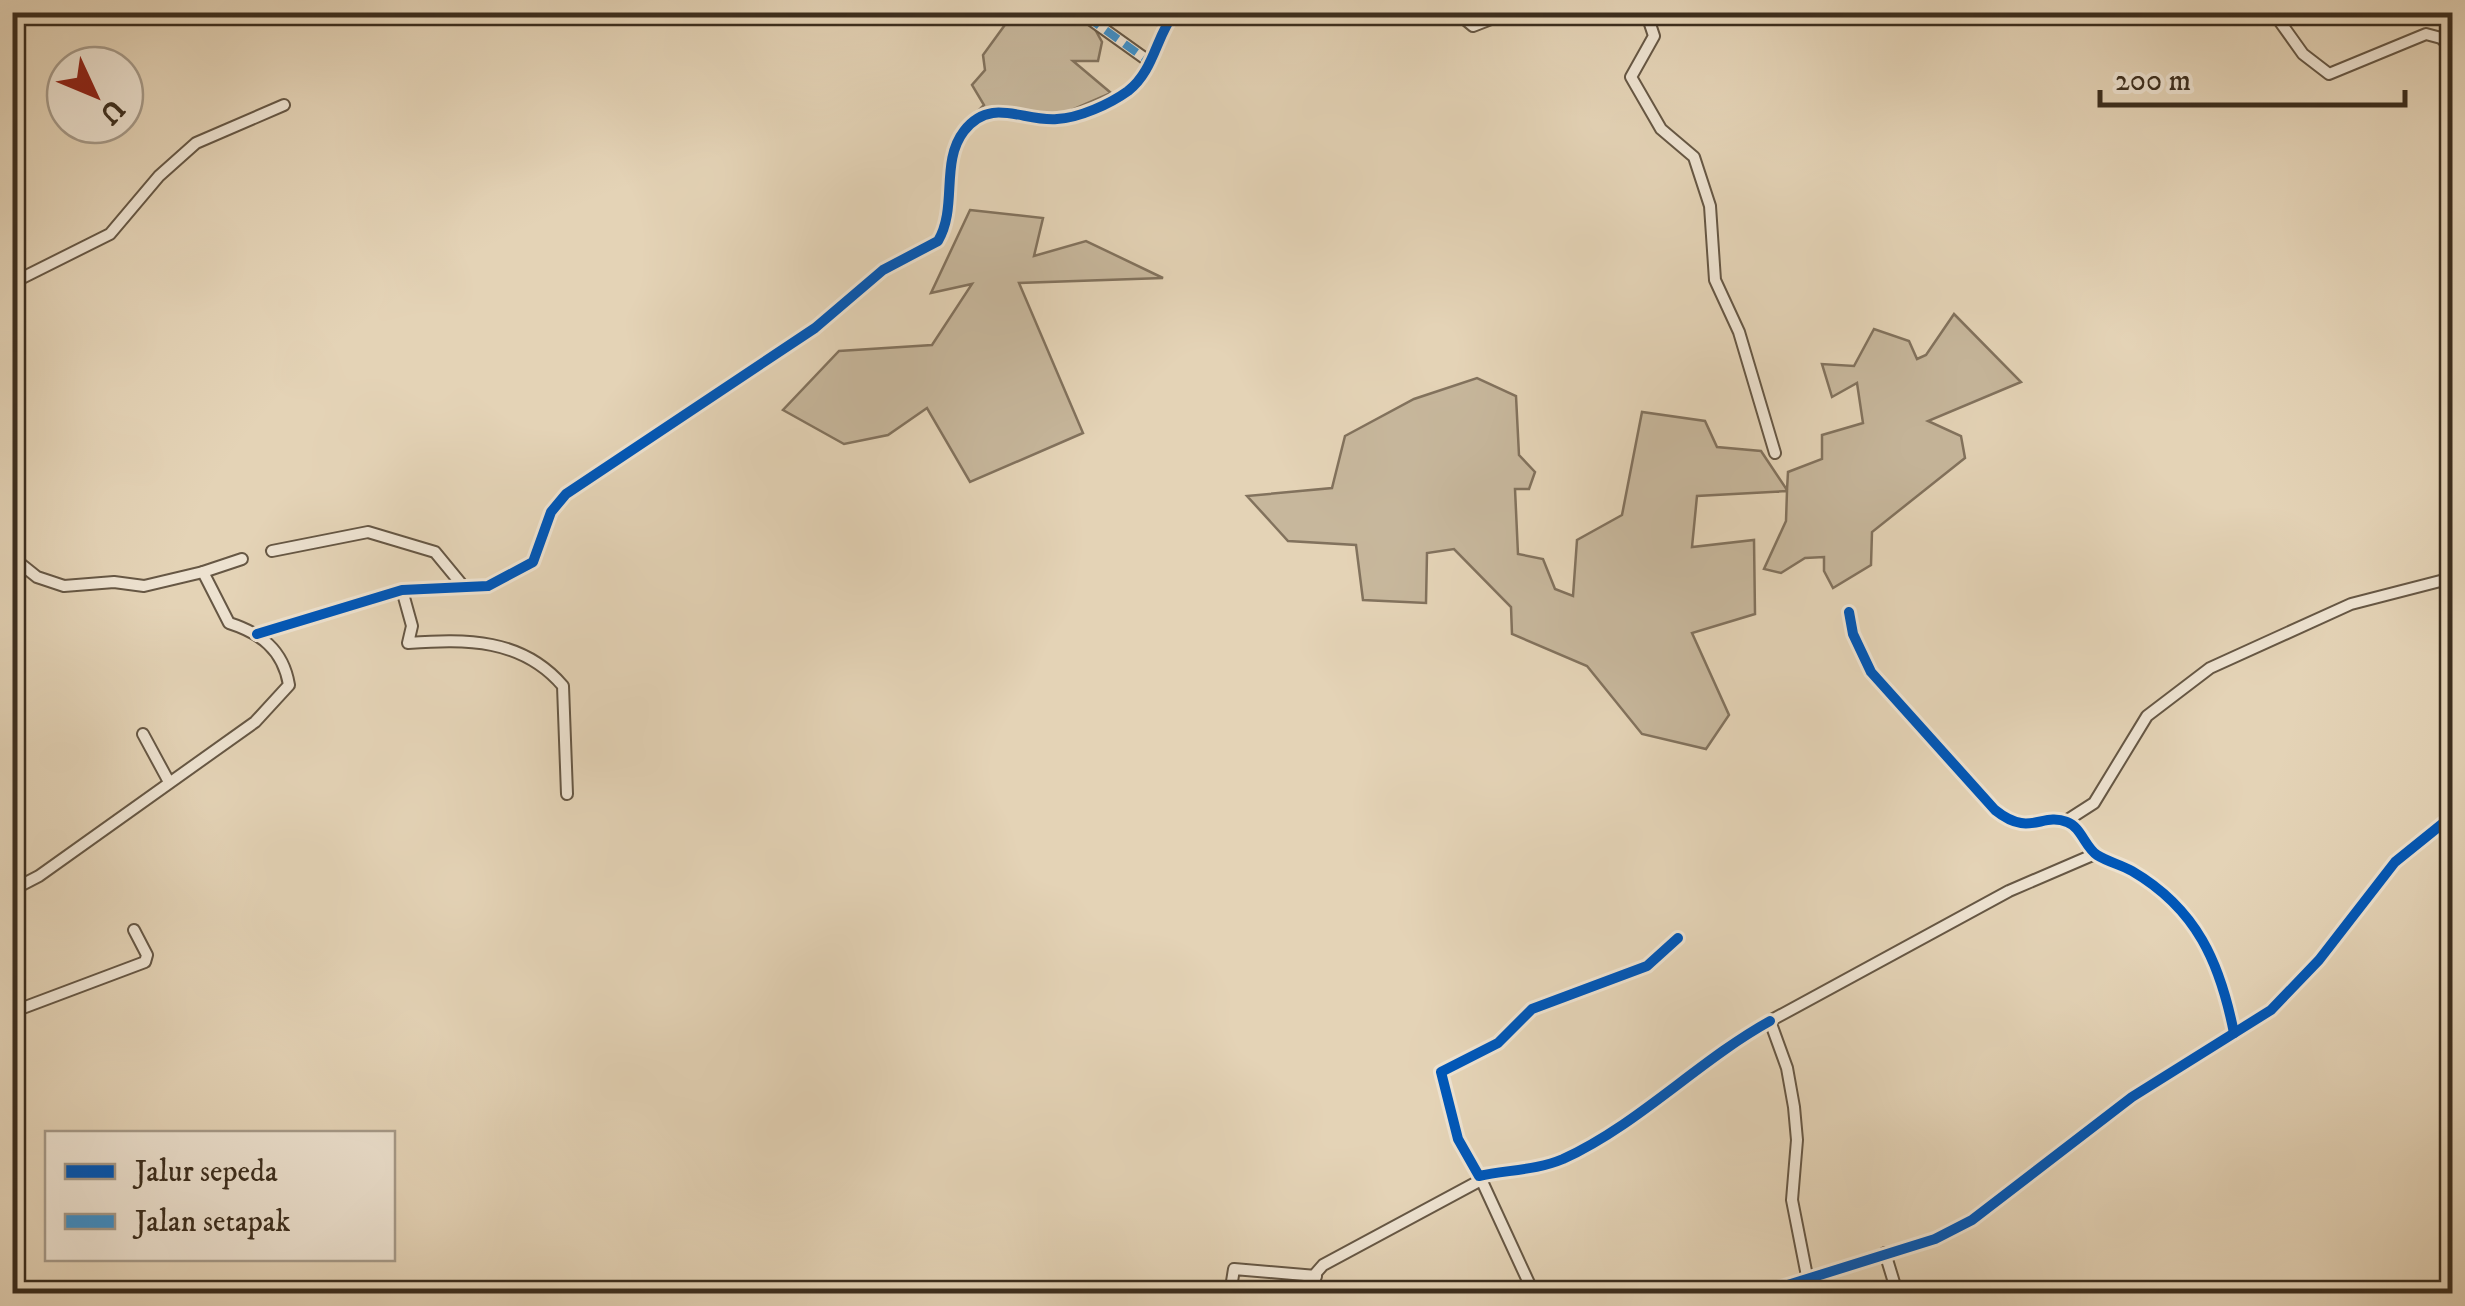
<svg xmlns="http://www.w3.org/2000/svg" width="2465" height="1306" viewBox="0 0 2465 1306" font-family="'IM FELL DW Pica',serif">
  <style>
    .green { fill: #c7b79c; stroke: #82725d; stroke-width: 2.5 }
    .lines { fill: none; stroke-linecap: round; stroke-linejoin: round }
    .minor-casing { stroke: #665744; stroke-width: 14 }
    .minor { stroke: #ede2d0; stroke-width: 10 }
    .quiet { stroke: #3e90ca; stroke-width: 8; stroke-dasharray: 15 8; stroke-linecap: butt }
    .cycleway-casing { stroke: #ede2d0; stroke-width: 16 }
    .cycleway { stroke: #0057b8; stroke-width: 10 }
  </style>
  <rect width="100%" height="100%" fill="#e4d3b6"/>
  <filter id="stains"><feTurbulence type="fractalNoise" baseFrequency=".002" numOctaves="4"/><feColorMatrix values="0 0 0 0 .2 0 0 0 0 .09 0 0 0 0 .02 0 0 0 .5 -.17"/></filter>
  <radialGradient id="worn" r=".72"><stop offset=".6" stop-color="#630" stop-opacity="0"/><stop offset="1" stop-color="#630" stop-opacity=".3"/></radialGradient>
  <g class="green">
    <polygon points="1003,13 1086,13 1102,42 1098,61 1073,61 1111,93 1058,116 974,115 984,105 972,85 985,70 983,55 1007,22"/>
    <polygon points="970,210 1043,218 1034,256 1086,241 1163,278 1019,283 1083,433 970,482 927,408 888,435 844,444 783,410 839,351 932,345 972,284 931,293"/>
    <polygon points="1954,314 2021,382 1928,421 1961,436 1965,458 1872,532 1871,565 1833,588 1824,571 1824,557 1805,558 1781,573 1764,569 1786,521 1787,491 1697,496 1692,547 1754,540 1755,614 1692,633 1729,715 1706,749 1642,734 1587,666 1512,634 1511,607 1454,549 1427,553 1426,603 1363,600 1356,545 1288,541 1247,496 1332,488 1345,436 1414,399 1477,378 1516,396 1519,455 1535,472 1529,489 1515,489 1518,554 1543,559 1555,589 1573,596 1577,540 1622,515 1642,412 1705,421 1717,447 1761,451 1787,490 1788,472 1822,459 1822,435 1863,423 1857,383 1832,397 1822,364 1854,366 1874,329 1909,341 1917,359 1926,355"/>
  </g>
  <g class="lines">
    <g class="minor-casing">
      <g id="minor">
        <polyline points="1149,12 1166,24"/>
        <polyline points="1456,12 1473,26 1509,12"/>
        <polyline points="1646,12 1654,36 1631,77 1661,129 1694,157 1710,206 1715,280 1739,332 1775,453"/>
        <polyline points="2273,12 2303,54 2329,74 2426,34 2441,38 2452,49"/>
        <polyline points="1087,17 1150,62"/>
        <polyline points="12,283 110,234 159,176 196,143 284,105"/>
        <polyline points="272,551 368,532 435,552 463,586"/>
        <path d="M12 557 37 577 64 586 114 582 144 586 203 572 229 623C260 633 283 649 289 685L255 722 39 876 12 890"/>
        <polyline points="203,572 242,559"/>
        <path d="M402 590 412 626 408 643C466 639 522 638 563 686L567 794"/>
        <path d="M1849 612 1853 634 1871 672 1995 810C2030 838 2041 812 2067 822 2081 827 2085 847 2097 855 2108 862 2122 865 2132 871 2197 909 2220 963 2234 1033"/>
        <path d="M257 634 402 590 488 586 533 562 551 512 566 494 815 328 883 270 938 241C958 207 940 162 964 131 991 96 1023 122 1057 119 1079 118 1110 104 1128 91 1154 71 1156 36 1175 12"/>
        <polyline points="143,734 169,782"/>
        <polyline points="2066,821 2094,803 2147,716 2210,668 2351,604 2452,578"/>
        <path d="M1678 938 1647 966 1532 1009 1498 1043 1441 1072 1458 1139 1479 1176C1507 1170 1537 1170 1563 1159 1639 1124 1698 1061 1770 1021"/>
        <polyline points="12,1012 145,962 147,955 134,930"/>
        <polyline points="1480,1177 1534,1294"/>
        <polyline points="1885,1253 1896,1289"/>
        <polyline points="1807,1276 1792,1200 1797,1140 1794,1107 1787,1068 1770,1021 2009,891 2095,854"/>
        <polyline points="1230,1294 1234,1269 1316,1276"/>
        <polyline points="1313,1294 1316,1273 1323,1265 1481,1180"/>
        <polyline points="1759,1294 1935,1239 1972,1220 2132,1097 2271,1010 2319,960 2395,862 2452,816"/>
      </g>
    </g>
    <use href="#minor" class="minor"/>
    <polyline class="quiet" points="1087,17 1150,62"/>
    <g class="cycleway-casing">
      <g id="cycleway">
        <path d="M1849 612 1853 634 1871 672 1995 810C2030 838 2041 812 2067 822 2081 827 2085 847 2097 855 2108 862 2122 865 2132 871 2197 909 2220 963 2234 1033"/>
        <path d="M257 634 402 590 488 586 533 562 551 512 566 494 815 328 883 270 938 241C958 207 940 162 964 131 991 96 1023 122 1057 119 1079 118 1110 104 1128 91 1154 71 1156 36 1175 12"/>
        <path d="M1678 938 1647 966 1532 1009 1498 1043 1441 1072 1458 1139 1479 1176C1507 1170 1537 1170 1563 1159 1639 1124 1698 1061 1770 1021"/>
        <polyline points="1759,1294 1935,1239 1972,1220 2132,1097 2271,1010 2319,960 2395,862 2452,816"/>
      </g>
    </g>
    <use href="#cycleway" class="cycleway"/>
  </g>
  <rect width="2465" height="1306" fill="none" stroke="#e4d3b6" stroke-width="50"/>
  <rect x="15" y="15" width="2435" height="1276" fill="none" stroke="#3c2e1e" stroke-width="5"/>
  <rect x="25" y="25" width="2415" height="1256" fill="none" stroke="#3c2e1e" stroke-width="2.5"/>
  <rect x="45" y="1131" width="350" height="130" fill="#ede2d0" stroke="#a69a89" stroke-width="2.5"/>
  <rect x="65" y="1164" width="50" height="15" fill="#0057b8" stroke="#a69a89" stroke-width="2.5"/>
  <text x="135" y="1181" font-size="30" fill="#3c2e1e">Jalur sepeda</text>
  <rect x="65" y="1214" width="50" height="15" fill="#3e90ca" stroke="#a69a89" stroke-width="2.5"/>
  <text x="135" y="1231" font-size="30" fill="#3c2e1e">Jalan setapak</text>
  <g transform="translate(95 95) rotate(134)"><circle r="48" fill="#ede2d0" stroke="#a69a89" stroke-width="2.5"/>
  <path d="M0-8L18 38L0 25L-18 38Z" fill="#8f2418"/>
  <text y="-15" font-size="28" font-weight="bold" text-anchor="middle" fill="#3c2e1e">U</text>
  </g>
  <path d="M2100 90v15h305v-15" fill="none" stroke="#3c2e1e" stroke-width="5"/>
  <text x="2115" y="90" font-size="30" fill="#3c2e1e" stroke="#ede2d0" stroke-width="8" paint-order="stroke">200 m</text>
  <rect width="100%" height="100%" filter="url(#stains)"/>
  <rect width="100%" height="100%" fill="url(#worn)"/>
</svg>
